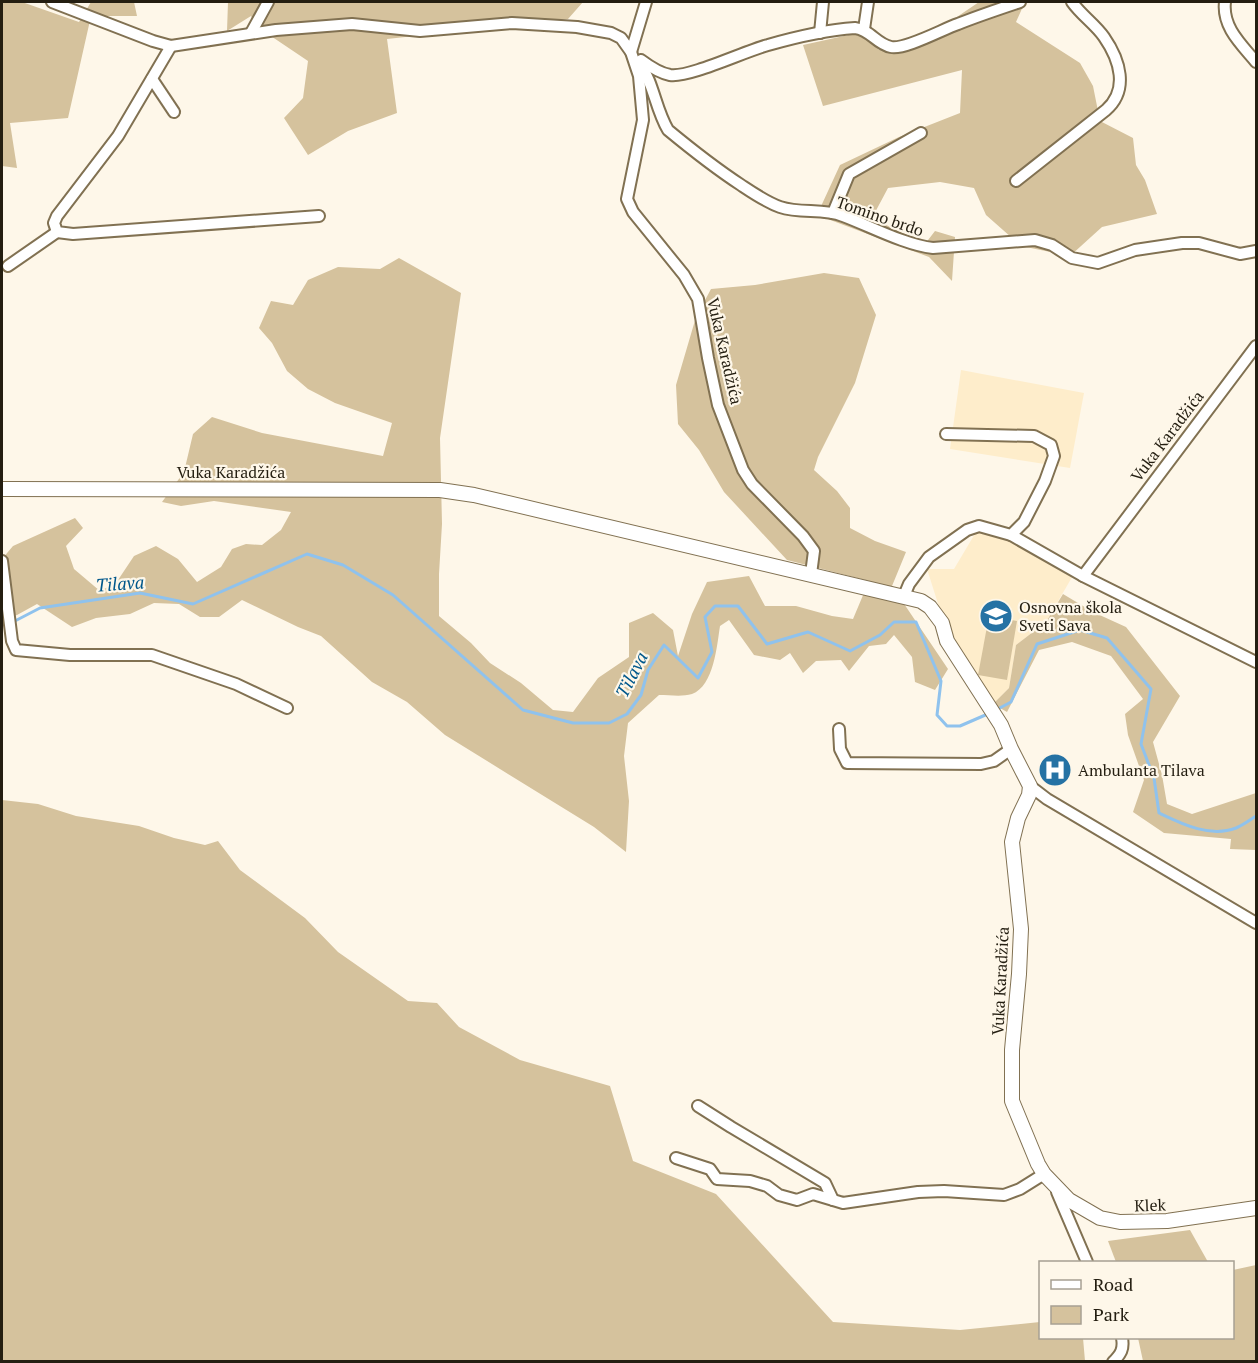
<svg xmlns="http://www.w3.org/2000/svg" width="1258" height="1363" viewBox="0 0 1258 1363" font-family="'PT Serif',serif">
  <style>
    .built { fill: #feedcb }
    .green { fill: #d5c29d }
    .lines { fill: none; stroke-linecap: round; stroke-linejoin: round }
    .stream { stroke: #8fc2ed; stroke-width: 3 }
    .street-casing { stroke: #817152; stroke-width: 14 }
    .secondary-casing { stroke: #817152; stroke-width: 16 }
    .street { stroke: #fff; stroke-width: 10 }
    .secondary { stroke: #fff; stroke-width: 14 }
    .labels { text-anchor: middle; stroke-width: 4.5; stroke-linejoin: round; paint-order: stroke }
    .street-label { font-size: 16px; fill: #241e11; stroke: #fef7e9 }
    .poi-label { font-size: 16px; fill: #241e11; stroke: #fef7e9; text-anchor: start }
    .water-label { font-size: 18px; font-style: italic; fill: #00578b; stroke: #fef7e9 }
  </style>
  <rect width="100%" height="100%" fill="#fef7e9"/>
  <g class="built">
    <polygon points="961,370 1084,393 1070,468 950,449"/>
    <polygon points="976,532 1016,541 1075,572 1046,622 1016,645 1009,688 993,704 970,671 940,610 927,569 954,569"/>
  </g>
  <g class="green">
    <polygon points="2,2 22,2 79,22 91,2 134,2 137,16 91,16 68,118 10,123 17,168 2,166"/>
    <polygon points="228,2 583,2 568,19 387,39 397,113 348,131 308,155 284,118 303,98 308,61 256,26 251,16 227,31"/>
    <polygon points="979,2 1025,2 1016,22 1080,63 1093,86 1100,121 1133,138 1136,165 1145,180 1157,214 1102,227 1070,256 1021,246 986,215 974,188 940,182 888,188 872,218 925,244 935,231 955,237 952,281 929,257 817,215 840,165 899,137 960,113 962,70 823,106 803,45 862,32 879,50 951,21"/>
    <path d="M399 258 461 293 440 438 442 524 439 574V616L471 643 490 663 521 683 553 710 573 712 598 678 629 657V623L653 613 673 630 678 656 692 614 707 582 749 576 765 606H796L832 616 853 619 869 581 787 560 724 492 699 450 678 424 676 385 696 317 711 289 755 285 824 273 859 278 876 315 855 383 818 457 814 470 837 491 850 508V528L875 541 906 552 892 586 948 669 935 690 915 682 912 657 894 635 886 644 869 646 849 671 841 660 816 661 803 673 790 653 780 660 754 655 729 620 720 626C717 645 714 686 692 694 682 697 670 695 659 695L628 723 624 756 629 801 626 852 594 827 445 735 407 702 372 682 321 636 298 627 242 600 219 617H200L179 604 154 603 130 614 96 618 72 627 37 604 17 615 2 620V559L13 546 75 518 83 528 66 546 74 569 100 591 116 583 134 556 156 546 178 559 197 582 221 567 232 549 246 544 262 545 281 530 291 512 214 501 181 506 162 502 184 472 193 434 212 417 262 433 383 456 392 423 335 403 308 389 287 371 272 343 259 328 271 301 293 305 308 280 338 267 380 269Z"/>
    <polygon points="1063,594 1093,612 1126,627 1180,696 1153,742 1162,775 1167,804 1192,814 1256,793 1256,850 1230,849 1231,839 1164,833 1133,812 1144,780 1128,735 1125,714 1143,699 1111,656 1072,642 1039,650 1007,712 993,704 1009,688 1016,645 1046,622"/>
    <polygon points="989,616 1017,621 1007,680 978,675"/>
    <polygon points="2,800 38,804 76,816 139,826 174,838 205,845 218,841 240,870 305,918 338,952 408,1001 437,1003 459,1027 520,1060 610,1086 633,1161 716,1194 833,1322 960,1330 1040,1322 1040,1338 1083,1338 1085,1361 2,1361"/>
    <polygon points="1190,1230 1208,1262 1116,1262 1108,1241"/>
    <polygon points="1256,1265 1256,1361 1143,1361 1138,1338 1232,1338 1233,1270"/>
  </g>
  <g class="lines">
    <g class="stream">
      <polyline points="13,622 40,608 140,593 193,604 307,554 343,565 393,595 523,710 573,723 609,723 627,714 641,695 648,670 664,645 698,678 712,652 705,617 715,606 738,606 767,644 808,632 850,651 880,635 894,622 916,622 941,681 937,715 947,726 960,726 990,713"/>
      <path d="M996 710 1011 702 1037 644 1080 630 1107 638 1151 689 1141 744 1154 778 1159 813C1182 824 1210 838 1236 828 1243 825 1250 820 1256 816"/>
    </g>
    <g class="street-casing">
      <g id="street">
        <polyline points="52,2 153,41 171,46 276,30 352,24 420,31 512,23 577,27 611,33 621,38 631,52 639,76 643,120 627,199 633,212 684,275 698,299 708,358 718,405 743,470 752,484 803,536 814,551 811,574"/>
        <path d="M1225 2C1222 27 1241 44 1256 62"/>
        <polyline points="864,29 868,2"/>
        <polyline points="251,33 268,2"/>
        <polyline points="820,33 823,2"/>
        <polyline points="171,46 118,136 57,216 54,223 57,232 73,234 319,216"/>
        <polyline points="631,52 646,2"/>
        <path d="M641 60C649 66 659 73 670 75 689 78 745 51 768 45 796 37 826 30 855 28 871 30 876 44 891 47 905 50 943 29 958 24 978 16 999 9 1020 2"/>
        <path d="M639 62C654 83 655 108 668 130 691 149 715 168 741 185 753 193 766 202 780 207 801 214 823 208 843 216 870 226 905 245 933 248L1035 240 1052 245 1072 258 1098 263 1135 250 1182 243H1199L1240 254 1256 251"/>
        <polyline points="152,79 174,112"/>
        <path d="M1016 181 1106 110C1129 90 1120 60 1104 37 1095 24 1081 15 1072 2"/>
        <polyline points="833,213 849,174 921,133"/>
        <polyline points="8,266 57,232"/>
        <polyline points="1011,535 1083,576 1256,346"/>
        <polyline points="2,561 12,641 16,650 70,655 152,655 236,684 287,708"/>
        <polyline points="1083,576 1256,662"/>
        <polyline points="904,596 909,584 929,557 967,530 979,526 1011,535 1024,522 1045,481 1054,456 1051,445 1034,436 946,434"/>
        <polyline points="839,729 840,749 847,763 981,764 994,761 1011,749"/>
        <polyline points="1030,786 1047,799 1256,923"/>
        <polyline points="698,1106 731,1127 825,1183 833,1200 843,1203 918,1192 944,1191 1004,1195 1020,1189 1044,1174"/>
        <polyline points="676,1158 710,1169 717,1179 750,1181 767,1186 779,1195 797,1200 813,1194 833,1200"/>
        <polyline points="1057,1192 1087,1262"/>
        <path d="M1113 1362C1121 1354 1124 1349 1122 1338"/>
      </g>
    </g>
    <g class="secondary-casing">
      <polyline id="secondary" points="2,489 440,490 474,495 921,601 930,607 942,623 947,641 1001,725 1011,749 1030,786 1029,795 1018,818 1012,842 1021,929 1019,974 1012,1050 1012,1101 1038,1164 1044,1174 1069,1200 1100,1218 1120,1222 1167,1221 1256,1208"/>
    </g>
    <use href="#street" class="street"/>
    <use href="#secondary" class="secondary"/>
  </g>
  <defs>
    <g id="school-disc" transform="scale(1.725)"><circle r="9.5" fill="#2572a4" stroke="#fef7e9"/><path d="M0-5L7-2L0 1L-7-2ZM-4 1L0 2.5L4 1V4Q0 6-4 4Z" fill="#fff"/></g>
    <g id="hospital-disc" transform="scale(1.725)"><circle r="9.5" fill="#2572a4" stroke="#fef7e9"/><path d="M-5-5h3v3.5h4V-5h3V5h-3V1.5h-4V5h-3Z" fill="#fff"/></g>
  </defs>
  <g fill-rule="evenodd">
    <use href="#school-disc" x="996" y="616"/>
    <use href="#hospital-disc" x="1055" y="770"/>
  </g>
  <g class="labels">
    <g class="street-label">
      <text transform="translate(880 216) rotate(19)" y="6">Tomino brdo</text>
      <text transform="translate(725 351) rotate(77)" y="6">Vuka Karadžića</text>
      <text transform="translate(1167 436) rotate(-53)" y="6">Vuka Karadžića</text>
      <text x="231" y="478">Vuka Karadžića</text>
      <text transform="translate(1000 981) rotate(-87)" y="6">Vuka Karadžića</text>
      <text transform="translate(1150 1205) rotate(-2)" y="6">Klek</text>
    </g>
    <g class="poi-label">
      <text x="1019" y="613">Osnovna škola<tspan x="1019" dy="18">Sveti Sava</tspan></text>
      <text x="1078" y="776">Ambulanta Tilava</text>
    </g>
    <g class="water-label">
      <text transform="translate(120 584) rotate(-4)" y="6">Tilava</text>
      <text transform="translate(632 675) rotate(-63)" y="6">Tilava</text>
    </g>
  </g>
  <rect width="1258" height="1363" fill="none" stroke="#241e11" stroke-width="6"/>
  <rect x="1039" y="1261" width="195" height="78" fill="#fef7e9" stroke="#a7a093" stroke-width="1.5"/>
  <rect x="1051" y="1280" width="30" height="9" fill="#ffffff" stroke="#a7a093" stroke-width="1.5"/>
  <text x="1093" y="1291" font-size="18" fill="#241e11">Road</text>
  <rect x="1051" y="1306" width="30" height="18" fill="#d5c29d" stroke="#a7a093" stroke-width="1.5"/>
  <text x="1093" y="1321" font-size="18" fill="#241e11">Park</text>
</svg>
